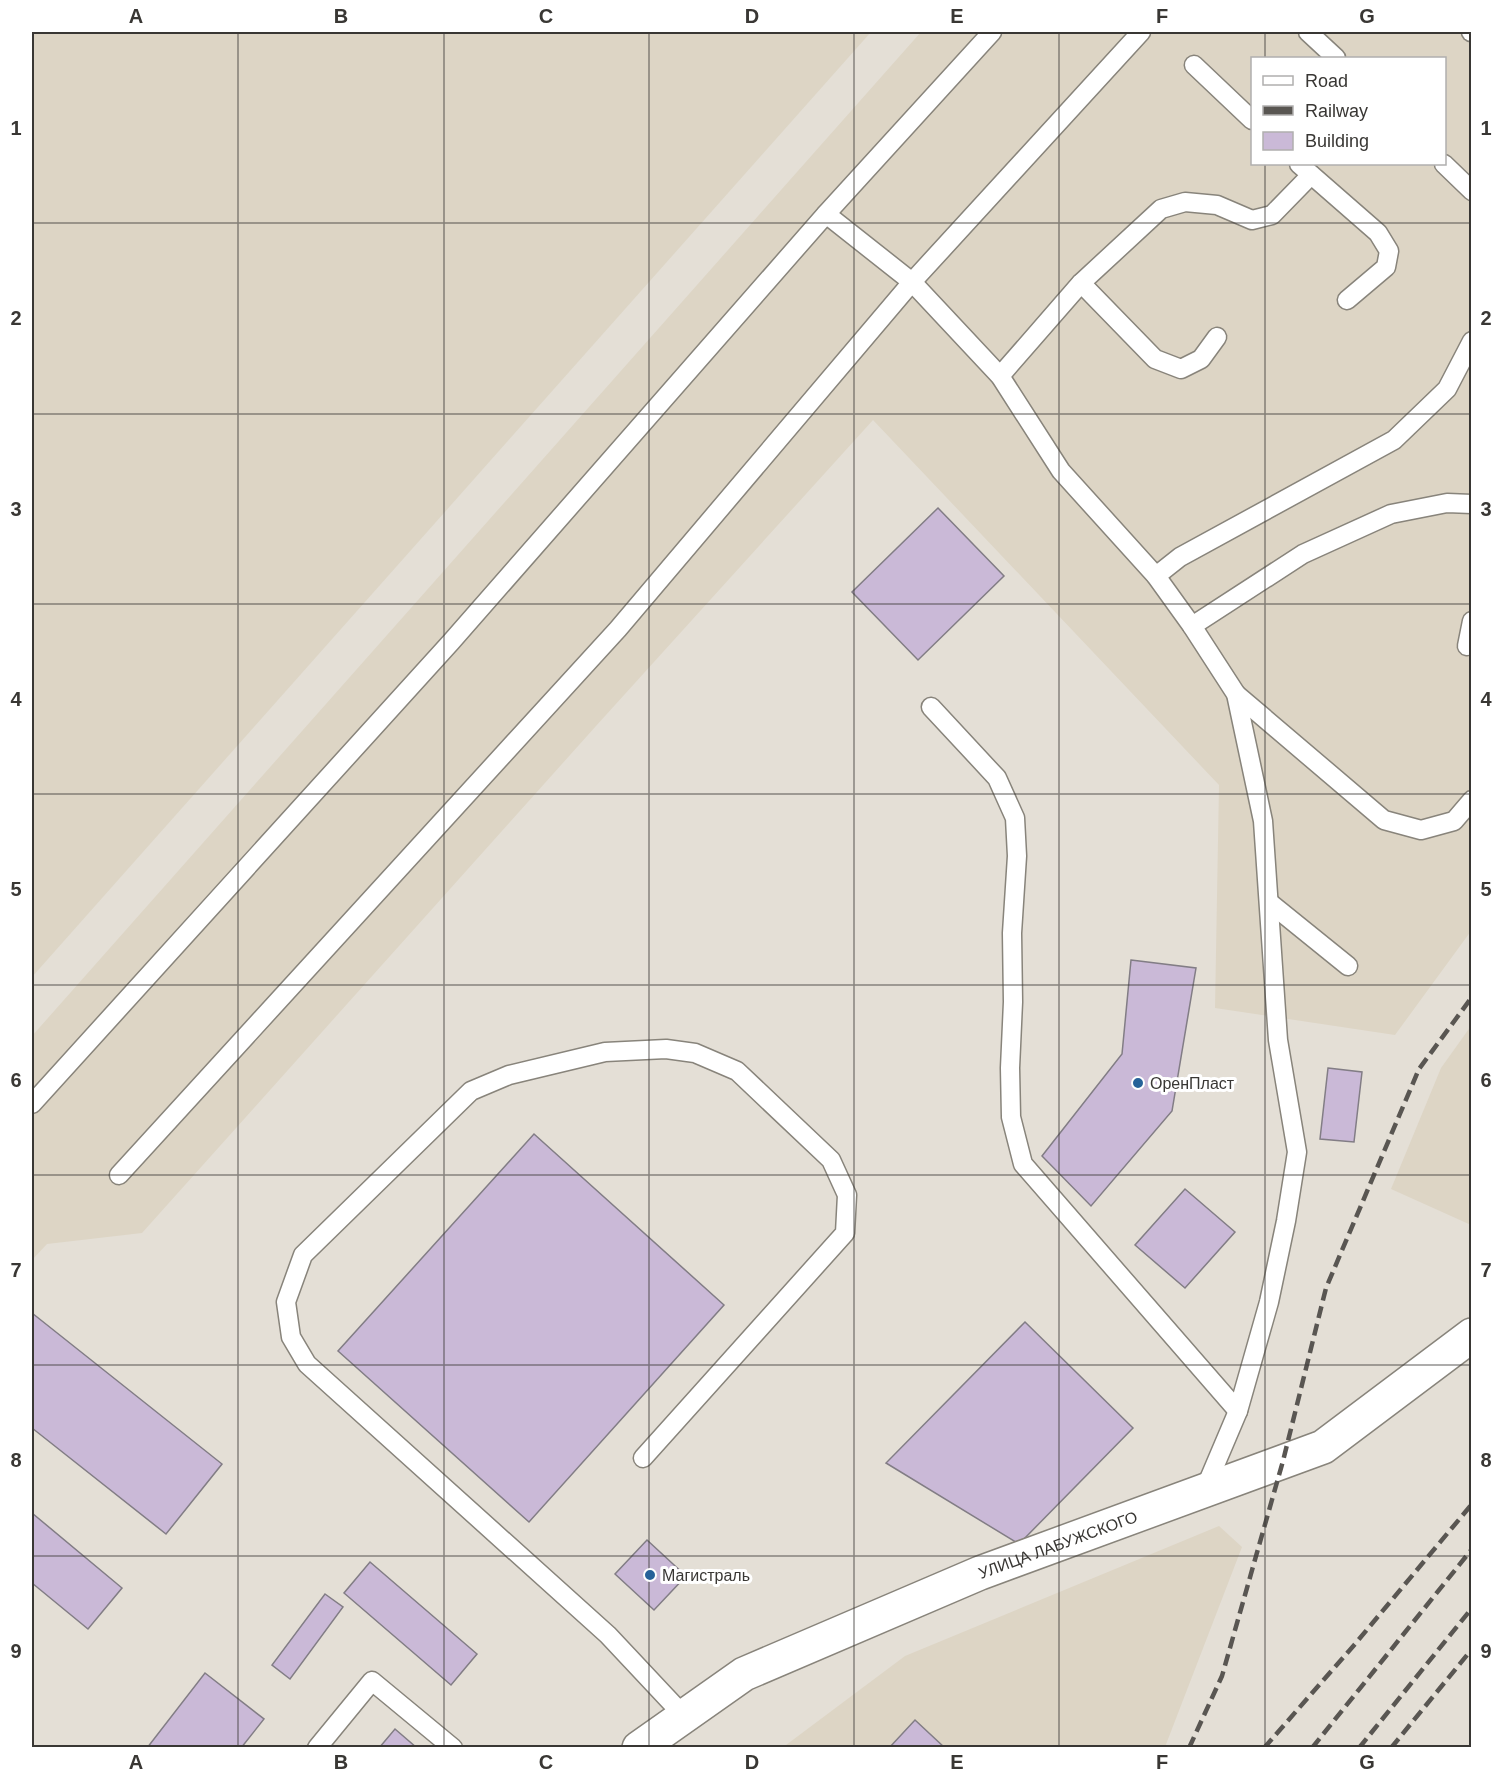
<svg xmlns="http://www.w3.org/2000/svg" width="1503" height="1779" viewBox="0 0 1503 1779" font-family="Helvetica,sans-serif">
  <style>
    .built { fill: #ddd5c5; fill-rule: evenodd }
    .building { fill: #cab9d7; stroke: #827d85; stroke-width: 1.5 }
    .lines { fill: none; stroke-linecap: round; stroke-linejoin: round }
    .service-casing { stroke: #88847b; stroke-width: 21 }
    .tertiary-casing { stroke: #88847b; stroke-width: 36 }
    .service { stroke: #fff; stroke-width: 18 }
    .tertiary { stroke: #fff; stroke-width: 33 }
    .rail { stroke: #595652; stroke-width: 4.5; stroke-dasharray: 12 6; stroke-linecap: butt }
    .grid { fill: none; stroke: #393734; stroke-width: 1.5; stroke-opacity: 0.55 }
    .poi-dot { fill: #266299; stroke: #fff; stroke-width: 2 }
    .labels { text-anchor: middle; stroke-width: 6; stroke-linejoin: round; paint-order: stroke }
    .poi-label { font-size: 16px; fill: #393734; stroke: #fff; text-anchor: start }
    .street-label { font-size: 16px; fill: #393734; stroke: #fff }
    .neatline { fill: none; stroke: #393734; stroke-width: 2 }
    .grid-label { font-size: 20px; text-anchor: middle; font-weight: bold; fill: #393734 }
  </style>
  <rect width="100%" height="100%" fill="#e4dfd6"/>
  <g class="built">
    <polygon points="32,32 871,32 32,977"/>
    <path d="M921 32H1471V931L1395 1035 1215 1008 1219 785 873 420 596 726 142 1233 47 1244 32 1260V1036ZM1252 58H1444V164H1252Z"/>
    <polygon points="1471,1026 1472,1225 1471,1225 1391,1189 1441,1068"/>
    <polygon points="1219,1526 1242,1547 1165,1747 782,1748 905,1656"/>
  </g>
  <g class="building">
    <polygon points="938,508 1004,576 918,660 852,592"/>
    <polygon points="1131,960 1196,968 1172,1111 1091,1206 1042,1156 1122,1054"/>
    <polygon points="1328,1068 1362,1072 1354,1142 1320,1139"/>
    <polygon points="534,1134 724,1305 529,1522 338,1351"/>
    <polygon points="1185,1189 1235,1232 1185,1288 1135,1245"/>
    <polygon points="32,1313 222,1464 166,1534 32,1428"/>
    <polygon points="1025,1322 1133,1428 1019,1544 886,1463"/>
    <polygon points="32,1513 122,1588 88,1629 32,1583"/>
    <polygon points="647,1540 686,1576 654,1610 615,1574"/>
    <polygon points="370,1562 477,1654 451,1685 344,1593"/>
    <polygon points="325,1594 343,1607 290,1679 272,1665"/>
    <polygon points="205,1673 264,1719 241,1748 147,1748"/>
    <polygon points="915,1720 945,1748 889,1748"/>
    <polygon points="395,1729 417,1748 379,1748"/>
  </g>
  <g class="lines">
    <g class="service-casing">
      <g id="service">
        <polyline points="1308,32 1336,58"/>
        <polyline points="1471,32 1472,32"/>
        <polyline points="1194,65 1252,120"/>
        <polyline points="1299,164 1378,233 1389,251 1386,267 1347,300"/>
        <polyline points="1444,164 1472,191"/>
        <polyline points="826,214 912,282 1000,376 1061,471 1156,576 1192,626 1236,694 1263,821 1278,1040 1297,1152 1286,1221 1269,1302 1238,1411 1204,1491"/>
        <polyline points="1081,283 1155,359 1181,369 1201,359 1217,337"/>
        <polyline points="1000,376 1081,283 1161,209 1185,202 1217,205 1252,220 1272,215 1311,175"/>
        <polyline points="1156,576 1180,557 1394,440 1447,389 1472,341"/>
        <polyline points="1192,626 1303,554 1391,514 1447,503 1472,504"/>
        <polyline points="1467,646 1472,621"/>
        <polyline points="1236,694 1384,820 1421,830 1454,821 1472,800"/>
        <polyline points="931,707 997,778 1015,818 1017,856 1012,933 1013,1002 1010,1068 1011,1117 1023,1164 1238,1411"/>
        <polyline points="1270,903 1348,966"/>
        <polyline points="32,1104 451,642 826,214 992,32"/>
        <polyline points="119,1175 618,629 912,282 1141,32"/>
        <polyline points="643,1458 845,1233 847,1195 831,1160 737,1071 695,1053 666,1049 605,1052 509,1075 471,1091 303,1255 286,1302 291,1337 307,1364 608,1635 684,1716"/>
        <polyline points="317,1748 372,1681 453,1748"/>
      </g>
    </g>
    <g class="tertiary-casing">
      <g id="tertiary">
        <path id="s1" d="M639 1748 744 1674 980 1573 1323 1447 1472 1335"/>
      </g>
    </g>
    <use href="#service" class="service"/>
    <use href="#tertiary" class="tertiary"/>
    <g class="rail">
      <polyline points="1189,1748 1222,1676 1283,1461 1326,1288 1419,1069 1472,997"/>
      <polyline points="1264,1748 1355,1644 1472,1504"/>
      <polyline points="1312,1748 1472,1549"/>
      <polyline points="1359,1748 1472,1608"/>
      <polyline points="1391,1748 1472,1649"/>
    </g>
  </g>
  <path class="grid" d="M238 32V1748M444 32V1748M649 32V1748M854 32V1748M1059 32V1748M1265 32V58M1265 164V1748M32 223H1472M32 414H1472M32 604H1472M32 794H1472M32 985H1472M32 1175H1472M32 1365H1472M32 1556H1472"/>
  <g class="poi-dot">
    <circle cx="1138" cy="1083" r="6"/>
    <circle cx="650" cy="1575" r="6"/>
  </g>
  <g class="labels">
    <g class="poi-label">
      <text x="1150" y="1089">ОренПласт</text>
      <text x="662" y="1581">Магистраль</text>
    </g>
    <g class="street-label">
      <text dy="6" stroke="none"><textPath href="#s1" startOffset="468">УЛИЦА ЛАБУЖСКОГО</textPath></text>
    </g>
  </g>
  <rect width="1503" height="1779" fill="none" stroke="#ffffff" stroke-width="66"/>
  <rect x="1251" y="57" width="195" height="108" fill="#ffffff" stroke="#b0afae" stroke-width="1.5"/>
  <rect x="1263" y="76" width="30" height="9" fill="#ffffff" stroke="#b0afae" stroke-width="1.5"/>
  <text x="1305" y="87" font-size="18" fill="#393734">Road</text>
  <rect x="1263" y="106" width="30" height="9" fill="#595652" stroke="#b0afae" stroke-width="1.5"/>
  <text x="1305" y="117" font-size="18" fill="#393734">Railway</text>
  <rect x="1263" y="132" width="30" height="18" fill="#cab9d7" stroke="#b0afae" stroke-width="1.5"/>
  <text x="1305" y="147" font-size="18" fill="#393734">Building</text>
  <rect x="33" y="33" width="1437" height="1713" class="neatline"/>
  <g class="grid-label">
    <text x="136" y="23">A</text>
    <text x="341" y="23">B</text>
    <text x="546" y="23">C</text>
    <text x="752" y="23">D</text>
    <text x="957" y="23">E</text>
    <text x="1162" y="23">F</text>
    <text x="1367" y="23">G</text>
    <text x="16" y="135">1</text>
    <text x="1486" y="135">1</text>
    <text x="16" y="325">2</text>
    <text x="1486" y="325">2</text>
    <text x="16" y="516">3</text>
    <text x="1486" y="516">3</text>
    <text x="16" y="706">4</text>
    <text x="1486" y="706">4</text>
    <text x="16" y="896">5</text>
    <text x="1486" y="896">5</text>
    <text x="16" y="1087">6</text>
    <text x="1486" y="1087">6</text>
    <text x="16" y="1277">7</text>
    <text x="1486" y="1277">7</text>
    <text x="16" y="1467">8</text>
    <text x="1486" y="1467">8</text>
    <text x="16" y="1658">9</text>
    <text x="1486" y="1658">9</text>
    <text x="136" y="1769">A</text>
    <text x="341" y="1769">B</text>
    <text x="546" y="1769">C</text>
    <text x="752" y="1769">D</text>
    <text x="957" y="1769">E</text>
    <text x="1162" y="1769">F</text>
    <text x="1367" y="1769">G</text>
  </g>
</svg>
